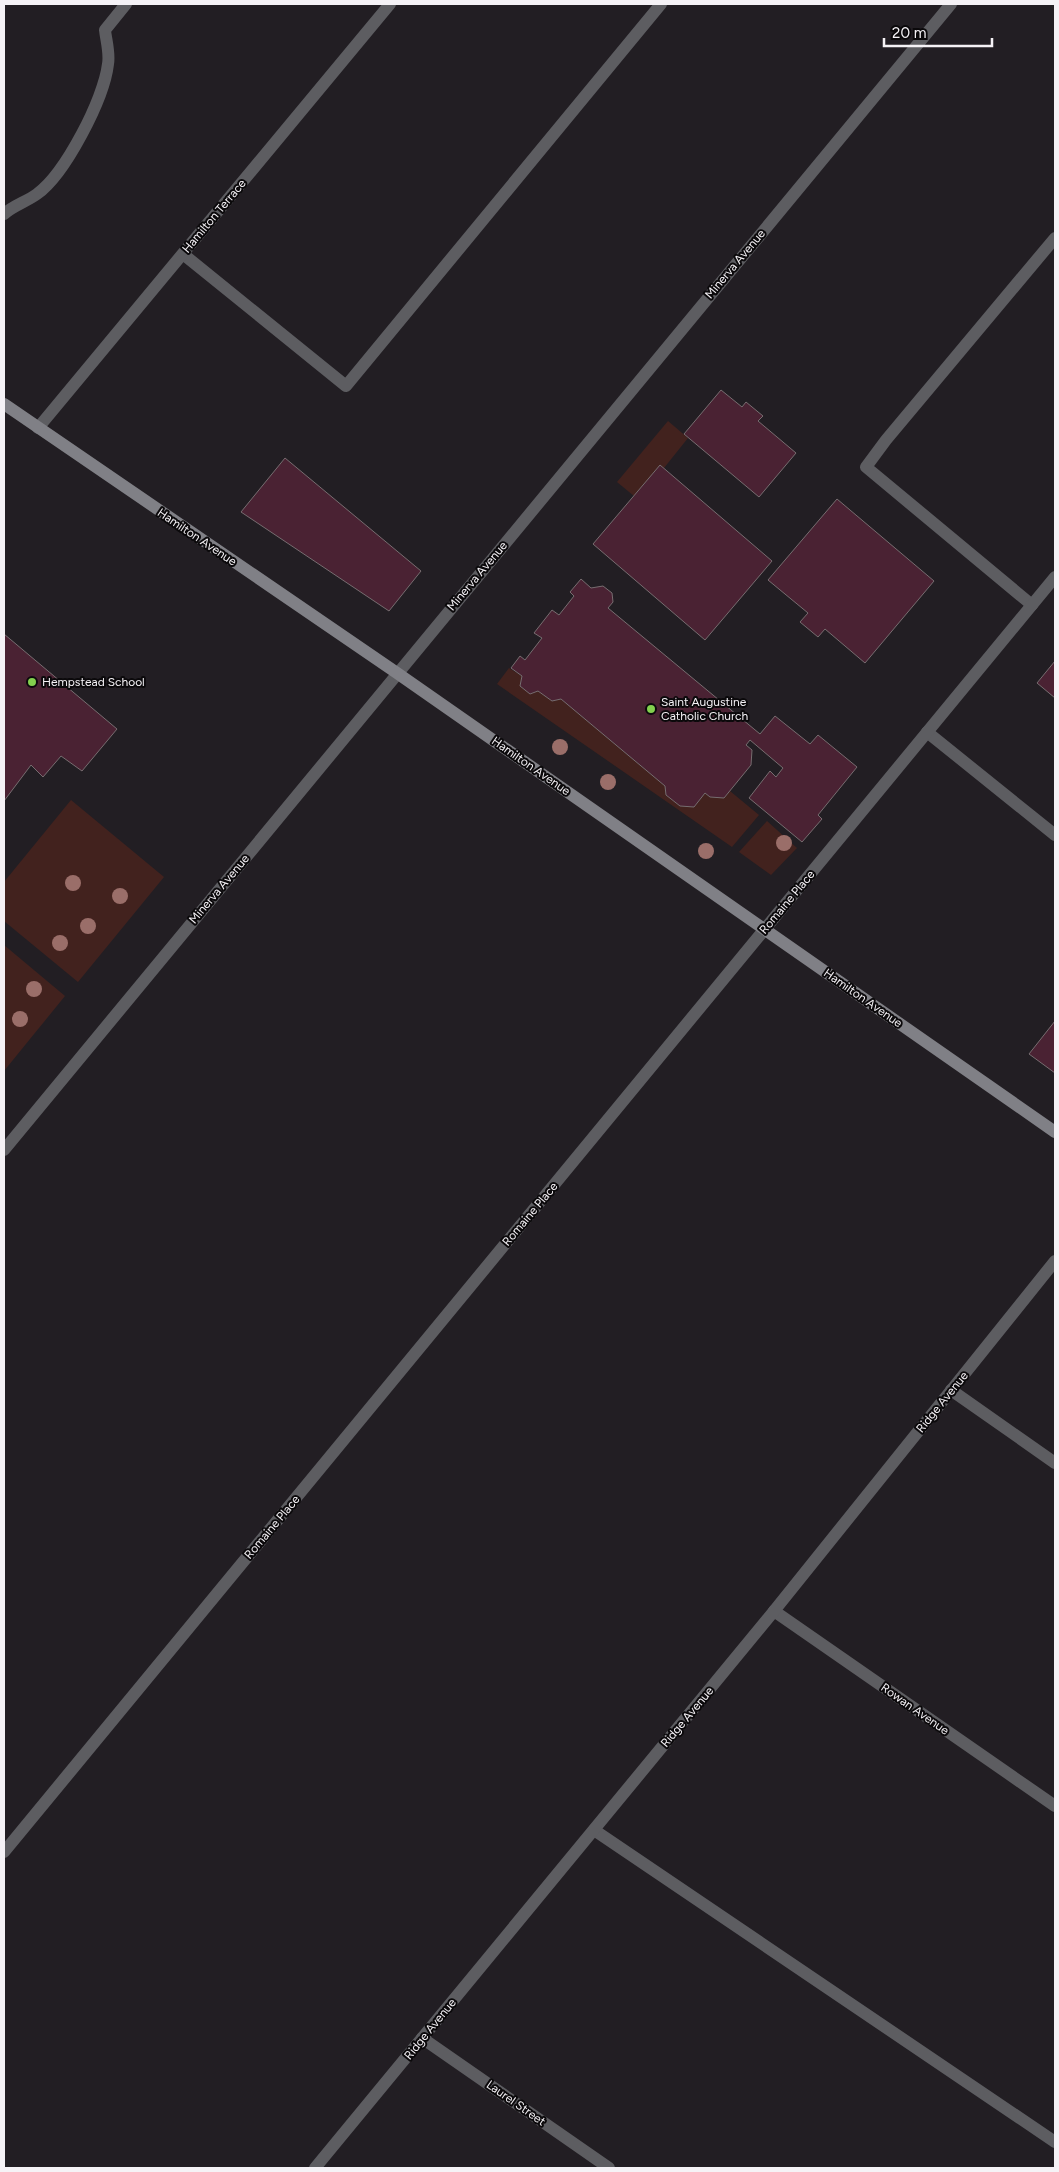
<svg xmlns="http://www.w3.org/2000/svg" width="1059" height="2172" viewBox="0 0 1059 2172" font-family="Figtree,sans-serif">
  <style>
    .green { fill: #42221e }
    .building { fill: #4a2233; stroke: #776d70 }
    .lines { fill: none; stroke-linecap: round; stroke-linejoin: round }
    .lane { stroke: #5d5d61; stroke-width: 12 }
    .street { stroke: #5d5d61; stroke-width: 12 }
    .secondary { stroke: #808086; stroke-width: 12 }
    .tree { fill: #9a6e69 }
    .poi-dot { fill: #83d04e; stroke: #0b090b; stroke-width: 2 }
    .labels { text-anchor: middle; stroke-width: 4; stroke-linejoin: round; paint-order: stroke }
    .street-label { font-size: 12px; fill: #f5f2f6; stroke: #0b090b }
    .poi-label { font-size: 12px; fill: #f5f2f6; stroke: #0b090b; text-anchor: start }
  </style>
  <rect width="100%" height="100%" fill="#221e23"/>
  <g class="green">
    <polygon points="668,421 688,438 664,468 634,496 617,482"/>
    <polygon points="509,668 522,676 520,686 530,694 538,691 552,701 561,699 665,786 666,795 680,806 694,807 705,793 710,797 724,798 730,791 759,815 732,847 497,684"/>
    <polygon points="71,800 164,877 78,982 4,921 4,882"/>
    <polygon points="767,821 797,848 771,875 739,852"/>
    <polygon points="4,945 65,996 4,1071"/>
  </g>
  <g class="building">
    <polygon points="721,390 742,407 746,402 763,416 758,421 796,453 759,497 684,434"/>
    <polygon points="285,458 421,571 389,611 241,512"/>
    <polygon points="660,465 772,561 705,640 593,544"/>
    <polygon points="837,499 934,581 865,663 825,629 818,637 800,622 808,613 768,580"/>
    <polygon points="581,579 591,588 603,586 612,593 613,602 608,608 760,734 775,716 810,744 818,735 857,767 818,815 822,819 802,842 749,798 770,771 776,777 783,768 750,740 746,745 752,750 751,765 724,798 710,797 705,793 694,807 680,806 666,795 665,786 561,699 552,701 538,691 530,694 520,686 522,676 511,668 520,656 525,660 542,638 534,633 552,610 559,615 574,596 570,592"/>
    <polygon points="4,634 117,729 82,771 61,756 43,777 31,765 4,801"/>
    <polygon points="1055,661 1055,698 1037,683"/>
    <polygon points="1055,1021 1055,1073 1029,1054"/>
  </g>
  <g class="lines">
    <g class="lane">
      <path d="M4 214C14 205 26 202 37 194 65 174 104 99 108 64 110 53 106 40 105 30L126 4"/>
      <polyline points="183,254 346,386 661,4"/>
      <polyline points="1032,605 866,467 886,440 1055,238"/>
      <polyline points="927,732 1055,835"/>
      <polyline points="951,1390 1055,1463"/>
      <polyline points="594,1830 1055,2142"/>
    </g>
    <g class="street">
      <polyline points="38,428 390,4"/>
      <polyline points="4,1150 951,4"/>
      <polyline points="774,1611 1055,1806"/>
      <polyline points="4,1852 1055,577"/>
      <polyline points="422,2038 609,2168"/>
      <polyline points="315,2168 774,1611 1055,1261"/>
    </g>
    <polyline class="secondary" points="4,404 397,673 1055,1132"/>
  </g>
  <g class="tree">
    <circle cx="560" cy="747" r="8"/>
    <circle cx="608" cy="782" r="8"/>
    <circle cx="784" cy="843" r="8"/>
    <circle cx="706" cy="851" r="8"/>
    <circle cx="73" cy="883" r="8"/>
    <circle cx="120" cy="896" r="8"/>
    <circle cx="88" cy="926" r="8"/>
    <circle cx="60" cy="943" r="8"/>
    <circle cx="34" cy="989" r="8"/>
    <circle cx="20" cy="1019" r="8"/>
  </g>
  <g class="poi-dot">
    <circle cx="32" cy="682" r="5"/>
    <circle cx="651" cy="709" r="5"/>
  </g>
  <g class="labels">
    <g class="street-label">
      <text transform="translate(214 216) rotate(-50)" y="4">Hamilton Terrace</text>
      <text transform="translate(735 264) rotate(-50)" y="4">Minerva Avenue</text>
      <text transform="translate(197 537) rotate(34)" y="4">Hamilton Avenue</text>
      <text transform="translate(477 576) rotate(-50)" y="4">Minerva Avenue</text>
      <text transform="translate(531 766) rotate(35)" y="4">Hamilton Avenue</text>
      <text transform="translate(219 889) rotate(-50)" y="4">Minerva Avenue</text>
      <text transform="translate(787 902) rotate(-50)" y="4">Romaine Place</text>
      <text transform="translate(863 998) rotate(35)" y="4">Hamilton Avenue</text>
      <text transform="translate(530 1214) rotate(-50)" y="4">Romaine Place</text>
      <text transform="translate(942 1402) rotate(-51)" y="4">Ridge Avenue</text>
      <text transform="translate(272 1527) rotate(-50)" y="4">Romaine Place</text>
      <text transform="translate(915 1709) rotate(35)" y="4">Rowan Avenue</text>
      <text transform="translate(687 1717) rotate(-50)" y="4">Ridge Avenue</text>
      <text transform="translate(430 2029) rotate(-51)" y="4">Ridge Avenue</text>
      <text transform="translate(516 2103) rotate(35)" y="4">Laurel Street</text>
    </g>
    <g class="poi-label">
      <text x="42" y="686">Hempstead School</text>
      <text x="661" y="706">Saint Augustine<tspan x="661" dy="14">Catholic Church</tspan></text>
    </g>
  </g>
  <rect width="1059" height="2172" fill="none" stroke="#f5f2f6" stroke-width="10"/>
  <path d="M884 38v8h108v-8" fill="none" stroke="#f5f2f6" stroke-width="2.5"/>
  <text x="892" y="38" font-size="15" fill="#f5f2f6" stroke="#0b090b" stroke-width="4" paint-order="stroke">20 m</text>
</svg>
